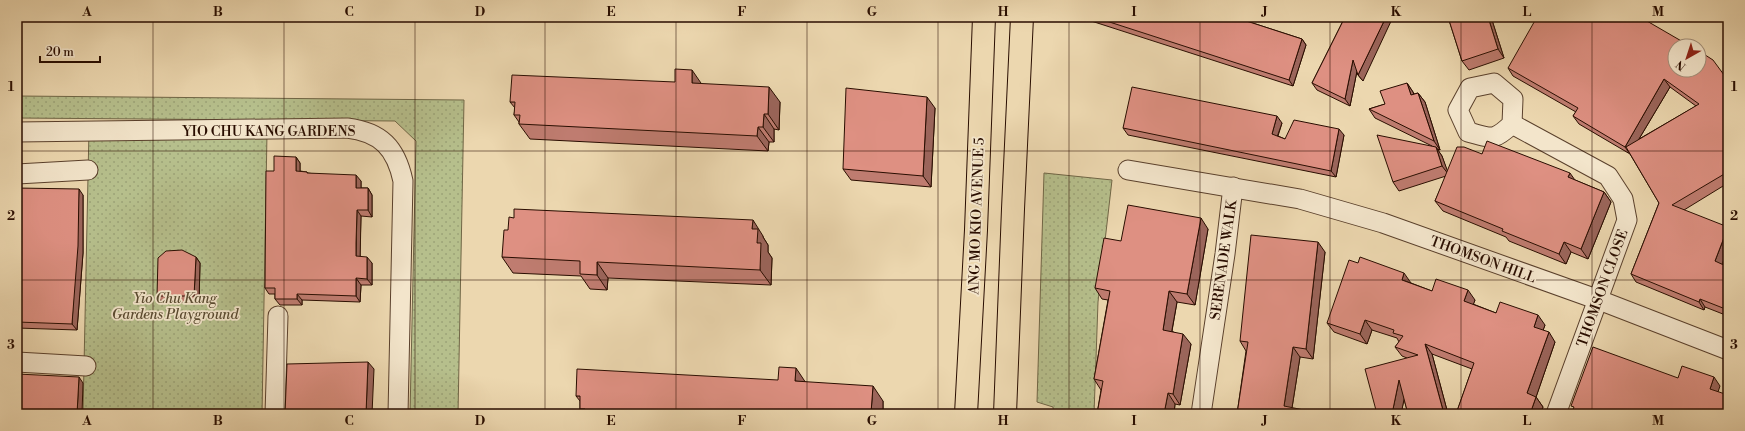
<svg xmlns="http://www.w3.org/2000/svg" width="1745" height="431" viewBox="0 0 1745 431" font-family="'Libre Bodoni',serif">
  <style>
    .green { fill: url(#green-dots); stroke: #706646 }
    .lines { fill: none; stroke-linecap: round; stroke-linejoin: round }
    .street-casing { stroke: #5a402c; stroke-width: 21 }
    .primary-casing { stroke: #290d00; stroke-width: 24 }
    .street { stroke: #f3e5cb; stroke-width: 19 }
    .primary { stroke: #ecd7af; stroke-width: 22 }
    .wall { fill: #bf7c70; stroke: #290d00; fill-rule: evenodd }
    .shaded-wall { fill: #9b655b; stroke: #290d00 }
    .building { fill: #de9082; stroke: #290d00 }
    .grid { fill: none; stroke: #290d00; stroke-width: 1; stroke-opacity: 0.55 }
    .labels { text-anchor: middle; stroke-width: 3.5; stroke-linejoin: round; paint-order: stroke }
    .street-label { font-size: 14px; fill: #290d00; stroke: #f3e5cb }
    .park-label { font-size: 14px; font-style: italic; fill: #5a4b31; stroke: #f3e5cb }
    .neatline { fill: none; stroke: #290d00; stroke-width: 1.5 }
    .grid-label { font-size: 13px; text-anchor: middle; font-weight: bold; fill: #290d00 }
  </style>
  <defs>
    <pattern id="green-dots" width="8" height="8" patternUnits="userSpaceOnUse"><rect width="8" height="8" fill="#b6bf8c"/><path d="M2 2h.1M6 6h.1" fill="none" stroke="#9ca377" stroke-width="1.8" stroke-linecap="round"/></pattern>
  </defs>
  <rect width="100%" height="100%" fill="#ecd7af"/>
  <filter id="stains"><feTurbulence type="fractalNoise" baseFrequency=".005" numOctaves="4"/><feColorMatrix values="0 0 0 0 .2 0 0 0 0 .09 0 0 0 0 .02 0 0 0 .5 -.17"/></filter>
  <radialGradient id="worn" r=".72"><stop offset=".6" stop-color="#630" stop-opacity="0"/><stop offset="1" stop-color="#630" stop-opacity=".3"/></radialGradient>
  <g class="green">
    <polygon points="17,96 464,100 458,414 410,414 416,141 395,121 17,118"/>
    <polygon points="89,129 267,133 262,414 83,414"/>
    <polygon points="1044,173 1112,180 1098,302 1094,414 1054,414 1053,407 1037,402"/>
  </g>
  <g class="lines">
    <g class="street-casing">
      <g id="street">
        <path d="M1494 83 1513 99 1512 124C1493 142 1492 138 1468 132L1458 110 1470 88Z"/>
        <polyline points="1512,124 1608,176 1623,199 1627,220 1556,414"/>
        <path d="M17 132 347 128C381 132 396 148 403 181L398 414"/>
        <polyline points="1128,170 1300,199 1383,223 1599,300 1728,350"/>
        <polyline points="17,174 88,170"/>
        <polyline points="17,362 86,366"/>
        <polyline points="275,414 278,316"/>
        <polyline points="1201,414 1225,254 1233,187"/>
      </g>
    </g>
    <g class="primary-casing">
      <g id="primary">
        <polyline points="966,414 976,230 984,17"/>
        <polyline points="1005,414 1013,209 1022,17"/>
      </g>
    </g>
    <use href="#street" class="street"/>
    <use href="#primary" class="primary"/>
  </g>
  <g class="wall">
    <polygon points="1084,17 1234,17 1302,39 1306,45 1293,86 1085,19"/>
    <polygon points="1345,17 1363,81 1358,75 1357,71 1350,106 1317,90 1312,83"/>
    <polygon points="1448,17 1491,17 1504,58 1469,70 1462,61"/>
    <path d="M1508 68 1728 80V183L1684 210 1722 264 1728 267V316L1705 307 1704 310 1636 282 1631 274 1659 203 1630 154 1579 124 1573 116 1576 112 1513 76ZM1670 87 1696 106 1639 139Z"/>
    <polygon points="1407,83 1413,92 1414,94 1418,93 1425,102 1440,150 1437,149 1442,156 1447,171 1482,154 1575,180 1604,192 1611,202 1588,259 1571,252 1566,264 1509,241 1506,237 1443,211 1435,201 1446,176 1399,191 1393,182 1432,146 1375,118 1369,109 1385,104"/>
    <polygon points="701,84 780,102 779,130 774,129 774,142 769,142 768,151 530,139 519,124 519,122 514,115 515,108 510,102"/>
    <polygon points="935,108 931,187 851,180 843,169"/>
    <polygon points="1282,123 1278,136 1285,139 1344,135 1336,177 1128,135 1123,128"/>
    <polygon points="296,157 300,163 300,171 307,172 308,173 361,181 361,188 368,188 372,195 372,217 361,216 360,250 360,256 372,263 372,285 361,285 360,302 302,300 302,305 280,305 275,299 275,294 269,294 265,288 274,171"/>
    <polygon points="17,188 83,195 83,253 77,330 17,328"/>
    <polygon points="1208,229 1195,305 1177,302 1172,331 1191,344 1180,405 1175,404 1174,414 1097,414 1101,390 1094,379 1108,300 1102,299 1095,288 1121,241"/>
    <polygon points="763,236 763,237 768,245 768,252 772,258 771,285 608,278 607,290 590,289 581,276 513,273 502,257"/>
    <polygon points="1325,252 1313,359 1300,357 1292,408 1237,414 1246,351 1240,341"/>
    <polygon points="196,257 200,263 199,303 162,302 157,296"/>
    <polygon points="1411,283 1432,291 1475,300 1473,304 1496,313 1545,325 1543,330 1555,342 1536,397 1543,407 1540,414 1456,414 1472,369 1432,354 1448,414 1408,414 1404,399 1401,414 1377,414 1407,358 1402,356 1395,347 1399,342 1397,338 1372,330 1367,344 1334,332 1327,323"/>
    <polygon points="805,382 883,401 883,414 583,414 580,409 580,401 576,396"/>
  </g>
  <g class="shaded-wall">
    <polygon points="1386,17 1393,17 1363,81 1358,75"/>
    <polygon points="1488,17 1491,17 1504,58 1498,49"/>
    <polygon points="1302,39 1306,45 1293,86 1289,80"/>
    <polygon points="1353,60 1358,66 1350,106 1345,99"/>
    <polygon points="692,70 703,86 692,83"/>
    <polygon points="1664,79 1670,87 1630,154 1625,147"/>
    <polygon points="1407,83 1413,92 1417,104 1411,95"/>
    <polygon points="769,87 780,102 779,130 768,114"/>
    <polygon points="1418,93 1425,102 1440,150 1434,141"/>
    <polygon points="927,97 935,108 931,187 923,176"/>
    <polygon points="764,114 774,129 774,142 763,127"/>
    <polygon points="1277,116 1282,123 1276,140 1272,134"/>
    <polygon points="758,127 769,142 768,151 757,136"/>
    <polygon points="1339,129 1344,135 1336,177 1331,171"/>
    <polygon points="1436,147 1442,156 1449,175 1442,166"/>
    <polygon points="296,157 300,163 300,177 296,171"/>
    <polygon points="1570,173 1577,183 1568,177"/>
    <polygon points="356,175 361,181 361,194 356,188"/>
    <polygon points="368,188 372,195 372,217 368,210"/>
    <polygon points="79,189 83,195 83,253 77,330 72,324"/>
    <polygon points="1604,192 1611,202 1588,259 1581,249"/>
    <polygon points="357,210 361,216 360,263 356,256"/>
    <polygon points="1201,218 1208,229 1195,305 1187,294"/>
    <polygon points="753,220 763,236 763,237 768,245 768,252 772,258 771,285 760,270 757,243 752,229"/>
    <polygon points="1728,228 1728,250 1720,269 1715,261"/>
    <polygon points="1318,242 1325,252 1313,359 1306,349"/>
    <polygon points="1564,242 1571,252 1566,264 1559,254"/>
    <polygon points="196,257 200,263 199,303 194,296"/>
    <polygon points="367,257 372,263 372,285 367,279"/>
    <polygon points="597,262 608,278 607,290 597,275"/>
    <polygon points="1404,273 1411,283 1402,280"/>
    <polygon points="356,278 361,285 360,302 356,296"/>
    <polygon points="1468,290 1475,300 1471,311 1464,301"/>
    <polygon points="1169,291 1177,302 1170,341 1163,330"/>
    <polygon points="297,294 302,300 302,305 297,299"/>
    <polygon points="1700,299 1705,307 1704,310 1699,302"/>
    <polygon points="1538,315 1545,325 1541,336 1534,327"/>
    <polygon points="1365,320 1372,330 1367,344 1360,334"/>
    <polygon points="1549,332 1555,342 1534,403 1527,393"/>
    <polygon points="1183,334 1191,344 1180,405 1173,394"/>
    <polygon points="1425,344 1432,354 1448,414 1444,414"/>
    <polygon points="1293,347 1300,357 1291,414 1284,406"/>
    <polygon points="368,362 374,369 372,414 366,414"/>
    <polygon points="796,368 806,383 795,381"/>
    <polygon points="79,377 83,383 82,414 77,414"/>
    <polygon points="1714,377 1720,386 1716,398 1710,389"/>
    <polygon points="1399,380 1406,390 1401,414 1392,414"/>
    <polygon points="873,386 883,401 883,414 872,414 871,413"/>
    <polygon points="1168,393 1175,404 1174,414 1164,414"/>
    <polygon points="1536,397 1543,407 1540,414 1530,414"/>
  </g>
  <g class="building">
    <polygon points="1094,17 1234,17 1302,39 1289,80"/>
    <polygon points="1345,17 1386,17 1358,75 1353,60 1345,99 1312,83"/>
    <polygon points="1448,17 1488,17 1498,49 1462,61"/>
    <polygon points="1537,17 1640,17 1690,46 1675,46 1675,70 1699,70 1699,51 1713,60 1727,79 1728,81 1728,178 1726,173 1672,205 1728,227 1715,261 1728,267 1728,310 1700,299 1699,302 1631,274 1659,203 1626,147 1699,104 1664,79 1625,147 1573,116 1578,108 1508,68"/>
    <polygon points="675,69 692,70 692,83 769,87 768,114 764,114 763,127 758,127 757,136 519,124 520,115 514,115 515,102 510,102 512,75 675,82"/>
    <polygon points="1407,83 1411,95 1418,93 1434,141 1369,109 1385,104 1380,91"/>
    <polygon points="1132,87 1277,116 1272,134 1285,139 1294,120 1339,129 1331,171 1123,128"/>
    <polygon points="846,88 927,97 923,176 843,169"/>
    <polygon points="1377,135 1436,147 1442,166 1393,182"/>
    <polygon points="1487,141 1570,173 1568,177 1604,192 1581,249 1564,242 1559,254 1502,231 1503,229 1435,201 1457,147 1464,147 1482,154"/>
    <polygon points="274,156 296,157 296,171 307,172 307,173 356,175 356,188 368,188 368,210 357,210 356,243 356,256 367,257 367,279 356,278 356,296 297,294 297,299 275,299 275,288 265,288 266,171 274,171"/>
    <polygon points="17,188 79,189 78,246 72,324 17,322"/>
    <polygon points="1128,205 1201,218 1187,294 1169,291 1163,330 1183,334 1173,394 1168,393 1164,414 1097,414 1103,381 1094,379 1110,291 1095,288 1104,238 1121,241"/>
    <polygon points="514,209 753,220 752,229 758,229 757,243 761,243 760,270 597,262 597,275 580,274 580,261 502,257 504,230 508,230 509,217 514,218"/>
    <polygon points="1251,235 1318,242 1306,349 1293,347 1284,406 1324,414 1237,414 1248,342 1240,341"/>
    <polygon points="182,250 196,257 194,296 157,296 158,258 166,251"/>
    <polygon points="1360,257 1404,273 1402,280 1432,291 1436,279 1468,290 1464,301 1496,313 1500,302 1538,315 1534,327 1549,332 1527,393 1536,397 1530,414 1456,414 1474,363 1425,344 1444,414 1408,414 1399,380 1392,414 1377,414 1365,369 1418,355 1395,347 1403,336 1393,333 1394,330 1365,320 1360,334 1327,323 1349,260 1358,263"/>
    <polygon points="1593,347 1678,378 1682,366 1714,377 1710,389 1728,395 1728,414 1571,414 1574,407 1571,406"/>
    <polygon points="368,362 366,414 285,414 287,364"/>
    <polygon points="779,367 796,368 795,381 873,386 871,413 867,413 867,414 585,414 585,409 580,409 580,396 576,396 577,369 778,380"/>
    <polygon points="17,374 79,377 77,414 17,414"/>
  </g>
  <path class="grid" d="M153 17V414M284 17V414M415 17V414M545 17V414M676 17V414M807 17V414M938 17V414M1069 17V414M1200 17V414M1330 17V414M1461 17V414M1592 17V414M17 151H1728M17 280H1728"/>
  <g class="labels">
    <g class="street-label">
      <text x="269" y="136">YIO CHU KANG GARDENS</text>
      <text transform="translate(976 216) rotate(-88)" y="5">ANG MO KIO AVENUE 5</text>
      <text transform="translate(1483 259) rotate(20)" y="5">THOMSON HILL</text>
      <text transform="translate(1223 260) rotate(-82)" y="5">SERENADE WALK</text>
      <text transform="translate(1602 288) rotate(-70)" y="5">THOMSON CLOSE</text>
    </g>
    <g class="park-label">
      <text x="175" y="303">Yio Chu Kang<tspan x="175" dy="16">Gardens Playground</tspan></text>
    </g>
  </g>
  <rect width="1745" height="431" fill="none" stroke="#ecd7af" stroke-width="44"/>
  <g transform="translate(1687 58) rotate(219)"><circle r="19" fill="#f3e5cb" stroke="#a28f7a"/>
  <path d="M0-3L7 15L0 10L-7 15Z" fill="#8f2418"/>
  <text y="-6" font-size="11" font-weight="bold" text-anchor="middle" fill="#290d00">N</text>
  </g>
  <path d="M40 56v6h60v-6" fill="none" stroke="#290d00" stroke-width="2"/>
  <text x="46" y="56" font-size="12" fill="#290d00" stroke="#f3e5cb" stroke-width="3" paint-order="stroke">20 m</text>
  <rect x="22" y="22" width="1701" height="387" class="neatline"/>
  <g class="grid-label">
    <text x="87" y="16">A</text>
    <text x="218" y="16">B</text>
    <text x="349" y="16">C</text>
    <text x="480" y="16">D</text>
    <text x="611" y="16">E</text>
    <text x="742" y="16">F</text>
    <text x="872" y="16">G</text>
    <text x="1003" y="16">H</text>
    <text x="1134" y="16">I</text>
    <text x="1265" y="16">J</text>
    <text x="1396" y="16">K</text>
    <text x="1527" y="16">L</text>
    <text x="1658" y="16">M</text>
    <text x="11" y="91">1</text>
    <text x="1734" y="91">1</text>
    <text x="11" y="220">2</text>
    <text x="1734" y="220">2</text>
    <text x="11" y="349">3</text>
    <text x="1734" y="349">3</text>
    <text x="87" y="425">A</text>
    <text x="218" y="425">B</text>
    <text x="349" y="425">C</text>
    <text x="480" y="425">D</text>
    <text x="611" y="425">E</text>
    <text x="742" y="425">F</text>
    <text x="872" y="425">G</text>
    <text x="1003" y="425">H</text>
    <text x="1134" y="425">I</text>
    <text x="1265" y="425">J</text>
    <text x="1396" y="425">K</text>
    <text x="1527" y="425">L</text>
    <text x="1658" y="425">M</text>
  </g>
  <rect width="100%" height="100%" filter="url(#stains)"/>
  <rect width="100%" height="100%" fill="url(#worn)"/>
</svg>
